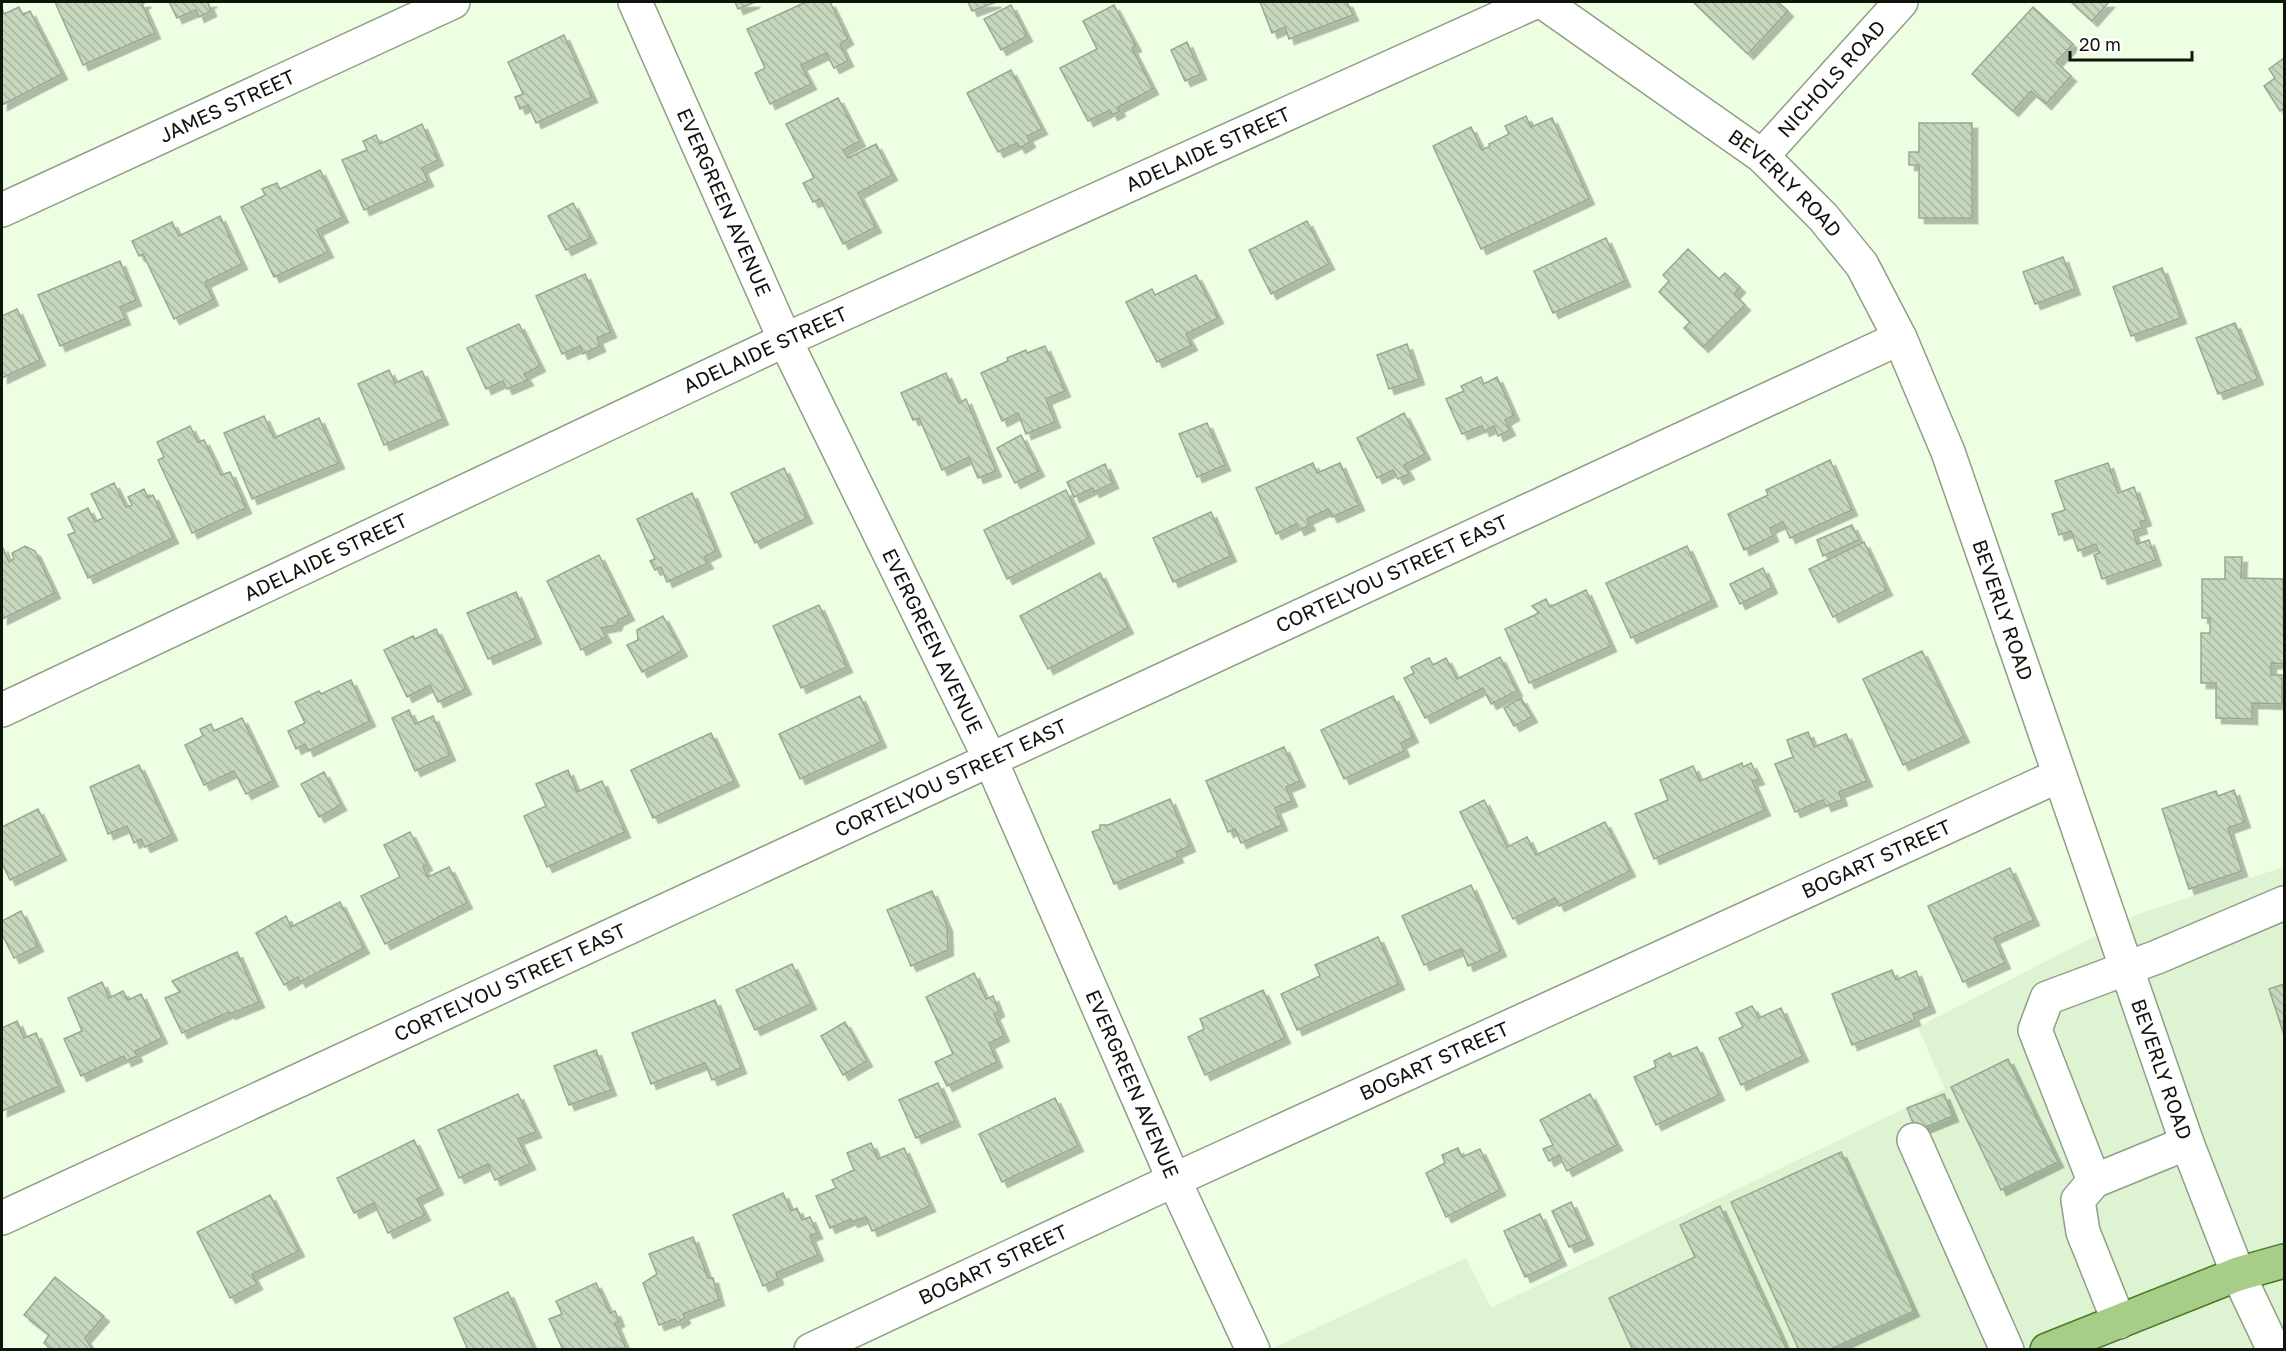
<svg xmlns="http://www.w3.org/2000/svg" width="2286" height="1351" viewBox="0 0 2286 1351" font-family="'Golos Text',sans-serif">
  <style>
    .built { fill: #ddf3d2 }
    .building { fill: url(#building-back-hatch); stroke: #99a991; stroke-width: 1.5; filter: url(#shadow) }
    .lines { fill: none; stroke-linecap: round; stroke-linejoin: round }
    .minor-casing { stroke: #8f9e86; stroke-width: 36 }
    .major-casing { stroke: #4b7829; stroke-width: 36 }
    .minor { stroke: #fff; stroke-width: 33 }
    .major { stroke: #a6ce88; stroke-width: 33 }
    .labels { text-anchor: middle; stroke-width: 6; stroke-linejoin: round; paint-order: stroke }
    .street-label { font-size: 20px; fill: #10150c; stroke: #fff }
  </style>
  <defs>
    <pattern id="building-back-hatch" width="6" height="6" patternUnits="userSpaceOnUse" patternTransform="scale(1.5)"><rect width="6" height="6" fill="#c6d7bd"/><path d="M-1 5l2 2M0 0l6 6M5-1l2 2" fill="none" stroke="#a9b8a1"/></pattern>
    <filter id="shadow"><feDropShadow dx="5.5" dy="5.5" stdDeviation="0" flood-color="#0004"/></filter>
  </defs>
  <rect width="100%" height="100%" fill="#edfee3"/>
  <polygon class="built" points="2284,867 2284,1349 1269,1350 1466,1258 1491,1308 1945,1089 1918,1027 2138,914"/>
  <g class="building">
    <polygon points="55,2 146,2 142,4 155,33 83,65"/>
    <polygon points="169,2 212,2 208,3 211,11 199,17 196,10 177,18"/>
    <polygon points="735,2 755,2 738,9"/>
    <polygon points="806,2 830,2 848,39 840,44 848,61 834,68 826,53 801,65 811,84 770,104 755,73 765,68 747,29"/>
    <polygon points="968,2 996,2 972,11"/>
    <polygon points="1260,2 1347,2 1353,15 1289,39 1285,27 1272,33"/>
    <polygon points="1693,2 1778,2 1788,11 1748,54"/>
    <polygon points="2071,2 2109,2 2092,21"/>
    <polygon points="1011,5 1027,36 1001,50 984,19"/>
    <polygon points="1114,5 1136,46 1132,48 1153,89 1118,107 1120,111 1112,115 1110,110 1088,121 1060,68 1097,49 1083,21"/>
    <polygon points="19,7 23,15 30,11 62,74 2,105 2,8 4,14"/>
    <polygon points="2033,7 2073,44 2056,62 2071,76 2046,104 2031,91 2013,111 1972,74"/>
    <polygon points="564,35 592,97 536,123 528,105 520,109 515,97 523,94 508,62"/>
    <polygon points="1187,42 1201,74 1185,81 1171,50"/>
    <polygon points="2284,58 2284,108 2280,111 2264,86 2275,78 2269,69"/>
    <polygon points="1011,70 1042,129 1027,136 1030,142 1020,148 1017,143 998,152 967,93"/>
    <polygon points="838,98 860,141 843,150 848,158 876,144 892,175 858,193 876,227 843,244 820,199 813,202 803,183 814,178 786,124"/>
    <polygon points="1526,116 1531,127 1552,118 1589,199 1481,249 1433,146 1471,127 1482,150 1490,146 1489,144 1509,134 1505,126"/>
    <polygon points="1919,123 1972,123 1972,218 1919,218 1919,165 1909,165 1909,152 1919,152"/>
    <polygon points="422,124 438,160 422,168 428,181 364,210 342,160 367,150 363,141 376,135 380,144"/>
    <polygon points="320,170 343,217 317,230 328,252 274,277 241,207 265,195 262,189 277,183 280,189"/>
    <polygon points="573,203 591,238 566,250 548,216"/>
    <polygon points="220,216 242,264 205,282 213,300 174,319 143,254 139,256 132,241 172,222 179,236"/>
    <polygon points="1307,221 1329,264 1271,294 1249,250"/>
    <polygon points="1606,238 1625,281 1553,313 1534,271"/>
    <polygon points="1688,249 1719,279 1725,273 1740,287 1734,294 1745,305 1703,347 1684,328 1690,322 1659,292 1669,281 1663,275"/>
    <polygon points="2063,257 2075,289 2035,304 2023,272"/>
    <polygon points="120,261 136,300 120,307 125,319 60,346 38,295"/>
    <polygon points="2162,268 2181,318 2131,336 2113,287"/>
    <polygon points="585,274 611,332 597,338 600,346 583,354 580,346 562,354 536,296"/>
    <polygon points="1196,275 1218,318 1186,334 1192,345 1157,362 1126,302 1152,289 1155,295"/>
    <polygon points="17,309 40,360 2,378 2,316"/>
    <polygon points="2235,323 2258,379 2218,394 2196,338"/>
    <polygon points="519,324 540,366 524,374 528,380 507,389 503,381 486,389 467,348"/>
    <polygon points="1407,344 1419,379 1389,389 1377,355"/>
    <polygon points="1045,346 1065,391 1046,399 1055,422 1026,434 1018,413 1002,421 981,373 1008,361 1007,358 1026,350 1027,353"/>
    <polygon points="389,370 395,383 422,371 443,419 384,445 358,384"/>
    <polygon points="946,373 959,403 966,399 996,471 978,478 969,457 942,470 919,418 913,420 901,393"/>
    <polygon points="1481,377 1484,384 1497,377 1514,415 1505,420 1510,430 1498,436 1494,426 1484,431 1482,426 1462,434 1446,399 1464,391 1461,386"/>
    <polygon points="1404,413 1425,454 1404,465 1409,474 1398,479 1393,470 1377,478 1357,438"/>
    <polygon points="264,416 274,438 319,418 339,463 252,499 224,433"/>
    <polygon points="1207,423 1225,465 1197,477 1179,434"/>
    <polygon points="190,426 198,442 204,440 221,475 230,472 246,508 192,533 158,460 164,457 157,442"/>
    <polygon points="1021,435 1039,471 1015,483 997,448"/>
    <polygon points="1830,460 1852,510 1790,538 1783,522 1770,528 1773,536 1744,550 1728,514 1768,495 1766,490"/>
    <polygon points="1313,463 1317,473 1340,463 1359,505 1332,517 1328,509 1307,519 1310,525 1299,530 1296,524 1276,534 1256,488"/>
    <polygon points="2108,463 2118,493 2134,487 2146,520 2140,522 2142,528 2133,531 2137,544 2149,540 2156,560 2102,579 2094,555 2099,553 2096,544 2078,551 2071,531 2059,535 2052,514 2065,510 2055,481"/>
    <polygon points="1105,464 1113,483 1094,492 1093,488 1074,497 1067,482"/>
    <polygon points="784,468 807,518 755,543 731,493"/>
    <polygon points="114,483 126,507 132,505 128,497 144,489 148,498 153,495 173,538 88,578 68,535 75,532 68,518 88,508 95,522 103,518 91,494"/>
    <polygon points="1066,490 1089,538 1007,579 984,530"/>
    <polygon points="692,493 716,551 704,557 708,563 667,582 661,567 655,570 650,561 655,559 637,519"/>
    <polygon points="1211,512 1231,556 1173,582 1153,538"/>
    <polygon points="1852,525 1859,540 1823,556 1817,540"/>
    <polygon points="1864,542 1887,590 1833,617 1809,569"/>
    <polygon points="2,546 9,562 14,559 12,553 25,546 35,551 55,593 2,619"/>
    <polygon points="1687,546 1712,601 1631,638 1606,583"/>
    <polygon points="599,555 629,615 618,620 616,625 601,628 606,637 581,650 547,581"/>
    <polygon points="2225,557 2242,557 2241,578 2283,579 2284,664 2271,663 2271,675 2282,675 2282,704 2252,703 2252,719 2216,718 2216,683 2201,683 2201,633 2210,633 2210,618 2202,618 2202,579 2225,579"/>
    <polygon points="1763,568 1772,588 1740,604 1730,584"/>
    <polygon points="1100,573 1128,628 1048,669 1020,616"/>
    <polygon points="1586,590 1611,646 1529,683 1505,629 1539,613 1532,606 1546,599 1550,607"/>
    <polygon points="516,592 536,638 488,659 467,613"/>
    <polygon points="819,605 847,667 801,688 773,626"/>
    <polygon points="663,616 682,651 642,672 627,645 638,640 637,630"/>
    <polygon points="436,629 466,689 438,702 430,685 407,697 384,650 413,636 415,639"/>
    <polygon points="1922,651 1964,737 1903,765 1863,679"/>
    <polygon points="1500,657 1517,691 1491,704 1483,688 1425,718 1404,678 1414,673 1411,667 1429,658 1433,665 1446,658 1457,679"/>
    <polygon points="351,680 370,721 308,751 305,744 296,749 288,731 305,723 295,702 319,691 321,694"/>
    <polygon points="860,696 881,742 800,779 779,734"/>
    <polygon points="1393,696 1413,737 1401,743 1404,751 1344,779 1321,730"/>
    <polygon points="1521,698 1532,717 1514,726 1504,708"/>
    <polygon points="409,710 415,724 433,716 450,755 415,771 392,718"/>
    <polygon points="242,718 273,781 246,794 234,771 204,785 185,745 203,736 200,729 211,724 214,731"/>
    <polygon points="1808,732 1814,747 1846,734 1867,781 1839,792 1842,800 1826,806 1823,800 1795,812 1775,764 1793,757 1787,740"/>
    <polygon points="711,733 734,781 653,818 631,770"/>
    <polygon points="1284,747 1300,781 1286,787 1292,801 1275,808 1282,825 1241,843 1235,829 1228,832 1206,781"/>
    <polygon points="1742,763 1743,767 1751,763 1759,779 1752,781 1765,810 1654,859 1635,814 1668,800 1660,780 1693,766 1700,781"/>
    <polygon points="139,765 172,835 145,847 141,839 134,843 127,826 108,834 90,787"/>
    <polygon points="568,770 577,792 602,781 625,832 547,867 524,816 546,806 536,784"/>
    <polygon points="324,772 341,805 319,817 301,784"/>
    <polygon points="2234,790 2245,822 2228,828 2242,871 2189,889 2162,809 2216,791 2218,796"/>
    <polygon points="1170,799 1190,846 1176,852 1178,857 1114,884 1092,832 1100,829 1100,825 1108,825"/>
    <polygon points="1484,800 1507,847 1527,837 1536,855 1605,822 1630,871 1559,906 1555,898 1513,919 1460,812"/>
    <polygon points="38,809 61,855 10,880 2,863 2,827"/>
    <polygon points="410,832 427,865 423,867 428,877 449,867 467,903 385,944 361,896 400,877 384,845"/>
    <polygon points="2010,868 2034,920 1994,938 2005,963 1963,982 1928,906"/>
    <polygon points="1471,885 1501,951 1468,966 1461,949 1424,965 1402,916"/>
    <polygon points="932,891 947,926 948,950 911,966 887,910"/>
    <polygon points="340,902 364,948 300,982 298,977 284,985 256,933 286,916 291,927"/>
    <polygon points="21,911 38,946 14,958 2,934 2,921"/>
    <polygon points="1378,937 1399,984 1297,1030 1281,994 1320,976 1315,965"/>
    <polygon points="237,952 259,1002 230,1014 229,1012 182,1033 165,998 180,992 172,981"/>
    <polygon points="792,964 811,1004 755,1030 736,990"/>
    <polygon points="1892,970 1896,980 1916,971 1930,1007 1913,1014 1915,1020 1852,1045 1832,994"/>
    <polygon points="974,973 986,999 993,996 999,1011 994,1014 1004,1036 989,1043 997,1062 947,1086 935,1062 953,1054 926,997"/>
    <polygon points="102,982 109,998 123,991 128,1000 141,994 162,1038 135,1051 137,1056 126,1061 124,1056 81,1076 64,1039 82,1031 68,998"/>
    <polygon points="2284,984 2284,1035 2269,989"/>
    <polygon points="1263,990 1285,1038 1205,1075 1188,1037 1204,1029 1200,1019"/>
    <polygon points="715,1000 741,1068 712,1080 705,1063 651,1084 632,1033"/>
    <polygon points="1752,1006 1759,1018 1781,1008 1803,1056 1741,1085 1719,1038 1743,1027 1736,1013"/>
    <polygon points="17,1021 24,1038 36,1033 59,1086 2,1111 2,1028"/>
    <polygon points="845,1022 867,1061 843,1075 821,1036"/>
    <polygon points="1697,1047 1719,1095 1656,1125 1634,1077 1656,1067 1654,1061 1670,1053 1672,1057"/>
    <polygon points="596,1050 611,1090 569,1105 554,1066"/>
    <polygon points="2008,1059 2058,1162 2001,1190 1951,1087"/>
    <polygon points="938,1083 955,1121 916,1138 899,1100"/>
    <polygon points="518,1094 536,1132 518,1139 530,1164 495,1180 488,1164 459,1178 438,1130"/>
    <polygon points="1590,1094 1617,1145 1567,1171 1559,1155 1549,1161 1543,1149 1553,1145 1540,1120"/>
    <polygon points="1944,1094 1953,1116 1916,1131 1907,1108"/>
    <polygon points="1055,1098 1078,1146 1002,1182 979,1134"/>
    <polygon points="414,1140 438,1189 417,1199 425,1215 388,1233 374,1203 354,1213 337,1178"/>
    <polygon points="871,1143 878,1159 904,1148 930,1206 872,1231 866,1217 852,1222 851,1219 830,1228 816,1196 836,1188 832,1180 854,1170 847,1153"/>
    <polygon points="1458,1148 1462,1157 1480,1149 1500,1190 1446,1217 1426,1173 1445,1163 1442,1155"/>
    <polygon points="1841,1152 1914,1311 1829,1350 1799,1350 1731,1202"/>
    <polygon points="783,1193 791,1211 797,1208 802,1220 810,1217 817,1233 810,1236 818,1255 776,1273 778,1279 763,1286 733,1215"/>
    <polygon points="270,1195 299,1251 252,1274 257,1284 230,1298 197,1232"/>
    <polygon points="1571,1202 1588,1239 1569,1247 1552,1211"/>
    <polygon points="1720,1206 1787,1350 1633,1350 1609,1298 1695,1257 1680,1225"/>
    <polygon points="1540,1214 1561,1260 1525,1277 1504,1231"/>
    <polygon points="693,1237 708,1278 713,1278 719,1300 683,1314 685,1318 677,1323 675,1319 659,1325 643,1283 657,1274 649,1254"/>
    <polygon points="55,1277 104,1316 85,1338 93,1350 51,1350 44,1343 49,1335 24,1315"/>
    <polygon points="596,1283 610,1313 615,1311 619,1321 615,1323 626,1348 563,1350 549,1319 562,1314 556,1301"/>
    <polygon points="508,1292 534,1350 468,1350 454,1318"/>
  </g>
  <g class="lines">
    <g class="minor-casing">
      <g id="minor">
        <path id="s1" d="M635 2 785 340 991 761 1174 1180 1253 1350"/>
        <path id="s2" d="M1543 2 1762 156 1823 217 1862 265 1900 338 1948 452 2187 1143 2238 1274 2274 1350"/>
        <path id="s3" d="M1762 156 1901 2"/>
        <path id="s4" d="M2 210 453 2"/>
        <path id="s5" d="M2 710 785 340 1535 2"/>
        <polyline points="1914,1140 2007,1350"/>
        <polyline points="2094,1181 2187,1143"/>
        <path id="s6" d="M2 1218 1900 338"/>
        <polyline points="2119,1322 2083,1232 2078,1200 2094,1181 2035,1030 2047,998 2157,957 2284,903"/>
        <path id="s7" d="M811 1350 1174 1180 2058 776"/>
      </g>
    </g>
    <g class="major-casing">
      <polyline id="major" points="2047,1350 2238,1274 2284,1261"/>
    </g>
    <use href="#minor" class="minor"/>
    <use href="#major" class="major"/>
  </g>
  <g class="labels">
    <g class="street-label">
      <text dy="7" stroke="none"><textPath href="#s3" startOffset="104">NICHOLS ROAD</textPath></text>
      <text dy="7" stroke="none"><textPath href="#s4" startOffset="248">JAMES STREET</textPath></text>
      <text dy="7" stroke="none"><textPath href="#s5" startOffset="1330">ADELAIDE STREET</textPath></text>
      <text dy="7" stroke="none"><textPath href="#s2" startOffset="303">BEVERLY ROAD</textPath></text>
      <text dy="7" stroke="none"><textPath href="#s1" startOffset="219">EVERGREEN AVENUE</textPath></text>
      <text dy="7" stroke="none"><textPath href="#s5" startOffset="844">ADELAIDE STREET</textPath></text>
      <text dy="7" stroke="none"><textPath href="#s5" startOffset="358">ADELAIDE STREET</textPath></text>
      <text dy="7" stroke="none"><textPath href="#s6" startOffset="1532">CORTELYOU STREET EAST</textPath></text>
      <text dy="7" stroke="none"><textPath href="#s2" startOffset="789">BEVERLY ROAD</textPath></text>
      <text dy="7" stroke="none"><textPath href="#s1" startOffset="705">EVERGREEN AVENUE</textPath></text>
      <text dy="7" stroke="none"><textPath href="#s6" startOffset="1046">CORTELYOU STREET EAST</textPath></text>
      <text dy="7" stroke="none"><textPath href="#s7" startOffset="1173">BOGART STREET</textPath></text>
      <text dy="7" stroke="none"><textPath href="#s6" startOffset="560">CORTELYOU STREET EAST</textPath></text>
      <text dy="7" stroke="none"><textPath href="#s7" startOffset="687">BOGART STREET</textPath></text>
      <text dy="7" stroke="none"><textPath href="#s2" startOffset="1275">BEVERLY ROAD</textPath></text>
      <text dy="7" stroke="none"><textPath href="#s1" startOffset="1191">EVERGREEN AVENUE</textPath></text>
      <text dy="7" stroke="none"><textPath href="#s7" startOffset="201">BOGART STREET</textPath></text>
    </g>
  </g>
  <rect width="2286" height="1351" fill="none" stroke="#10150c" stroke-width="6"/>
  <path d="M2070 51v9h122v-9" fill="none" stroke="#10150c" stroke-width="3"/>
  <text x="2079" y="51" font-size="18" fill="#10150c" stroke="#ffffff" stroke-width="4.5" paint-order="stroke">20 m</text>
</svg>
